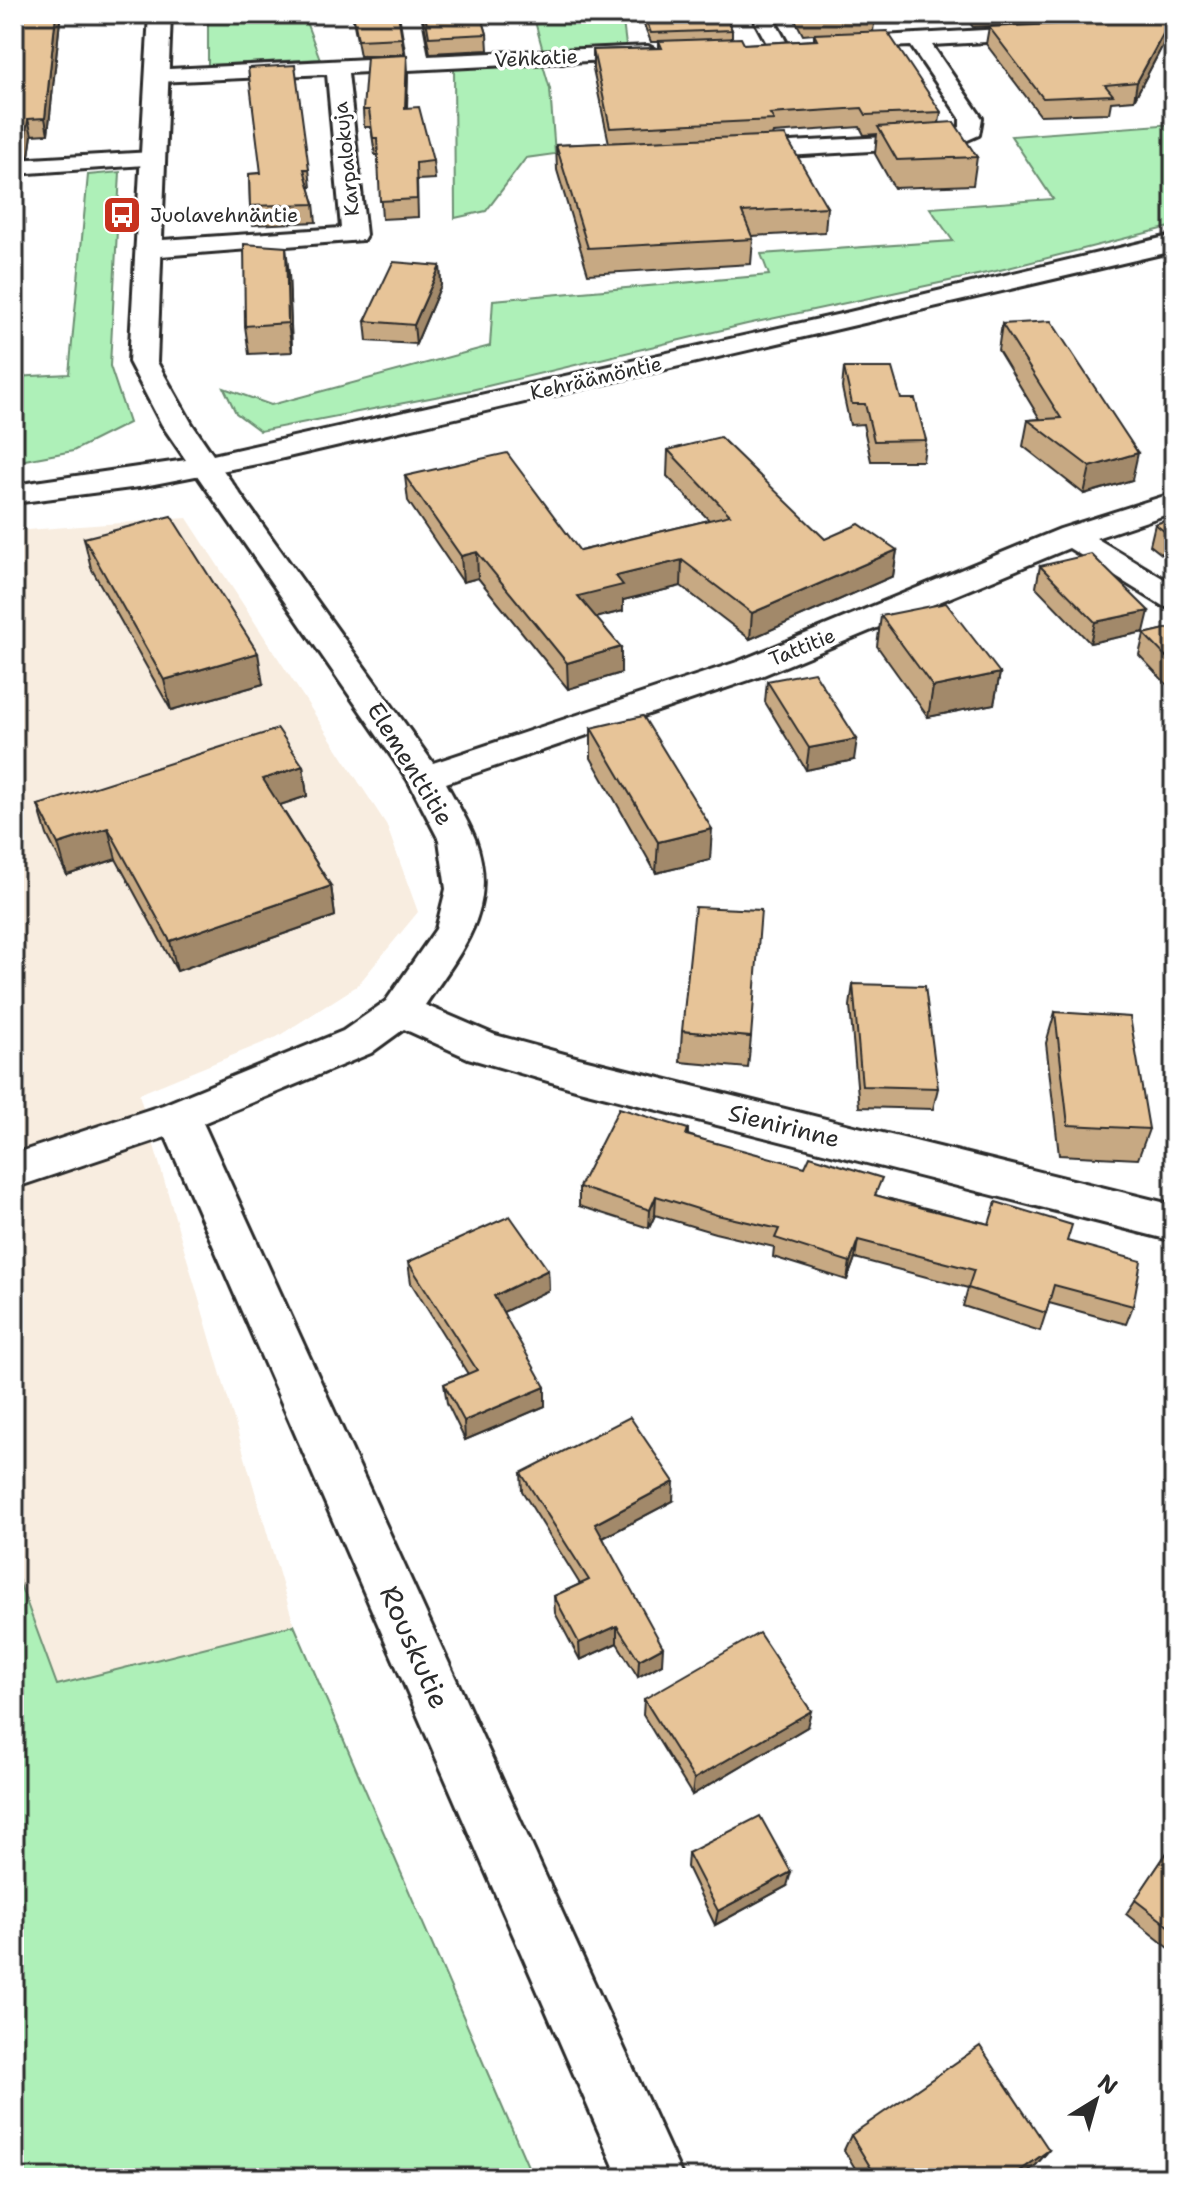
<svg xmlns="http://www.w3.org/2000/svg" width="1188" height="2192" viewBox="0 0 1188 2192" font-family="'Shantell Sans',sans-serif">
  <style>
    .built { fill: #f8ede0 }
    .green { fill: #aef0b8; stroke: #6c8e72; stroke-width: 2 }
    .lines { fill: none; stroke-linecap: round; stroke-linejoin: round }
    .street-casing { stroke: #2b2b2b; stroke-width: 6 }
    .secondary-casing { stroke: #2b2b2b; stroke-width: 6 }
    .street { fill: #fff; fill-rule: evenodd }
    .secondary { fill: #fff; fill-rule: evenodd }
    .wall { fill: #c7a983; stroke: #2b2b2b; stroke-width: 2 }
    .shaded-wall { fill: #a2896a; stroke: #2b2b2b; stroke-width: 2 }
    .building { fill: #e7c498; stroke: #2b2b2b; stroke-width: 2 }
    .labels { text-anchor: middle; stroke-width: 7; stroke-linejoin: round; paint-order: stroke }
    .far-street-label { font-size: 20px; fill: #2b2b2b; stroke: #fff }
    .far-poi-label { font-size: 20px; fill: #2b2b2b; stroke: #fff; text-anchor: start }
    .street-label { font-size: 24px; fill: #2b2b2b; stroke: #fff }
    .near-street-label { font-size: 28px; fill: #2b2b2b; stroke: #fff }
  </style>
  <rect width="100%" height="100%" fill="#fff"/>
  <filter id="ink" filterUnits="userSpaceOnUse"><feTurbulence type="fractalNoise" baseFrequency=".0125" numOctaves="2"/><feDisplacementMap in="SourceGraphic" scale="16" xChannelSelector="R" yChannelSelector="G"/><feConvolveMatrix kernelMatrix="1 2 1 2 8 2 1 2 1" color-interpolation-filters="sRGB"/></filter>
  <g filter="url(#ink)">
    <polygon class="built" points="187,518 386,824 418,912 357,986 277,1037 139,1094 294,1625 14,1768 14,531"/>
    <g class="green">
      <polygon points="208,14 303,14 320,59 208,65"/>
      <polygon points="533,14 622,14 626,45 543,51"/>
      <polygon points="543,65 550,89 555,154 526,158 486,211 455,218 454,69"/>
      <polygon points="1174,124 1174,226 996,271 747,324 471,390 260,431 236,413 224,388 271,405 490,346 493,300 769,275 761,254 953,241 930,208 1053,199 1011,136"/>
      <polygon points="120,172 110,366 129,423 73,451 14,462 14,377 69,374 88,175"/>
      <polygon points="14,1568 57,1685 294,1625 533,2178 14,2178"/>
    </g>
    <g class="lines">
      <g class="street-casing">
        <g id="street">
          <polygon points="400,14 420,14 428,56 648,46 659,52 648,58 348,73 366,235 363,240 148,257 139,254 135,249 139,244 148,241 341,228 327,74 157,82 149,80 146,75 149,70 407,57"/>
          <polygon points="751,14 771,14 788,45 784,49 770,49"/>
          <polygon points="1086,14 1110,14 1082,35 1075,37 932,45 982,118 979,135 954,146 736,159 728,157 724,152 728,147 736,145 942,134 960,127 960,118 911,46 838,49 827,43 831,39 1070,25"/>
          <polygon points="152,152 160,154 164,159 160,164 14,174 14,160"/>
          <path d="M205 456 215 459 433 763 737 662 1060 529 1174 493V512L1096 538 1174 585V609L1163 606 1069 548 761 676 446 783C455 801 468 820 475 839 500 909 461 952 425 1005L495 1035 579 1058 1174 1205V1241L579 1090 468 1058 404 1029 371 1053 203 1123 683 2178H619L166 1137 14 1188V1154L163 1105 343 1031 386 1001 436 929 446 889 439 840 408 780 190 465 195 459Z"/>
        </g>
      </g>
      <g class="secondary-casing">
        <polygon id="secondary" points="149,14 171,14 157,362 192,424 213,455 841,314 1174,235 1174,251 262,463 139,487 14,503 14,485 186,460 162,425 129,362"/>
      </g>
      <use href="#street" class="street"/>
      <use href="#secondary" class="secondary"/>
    </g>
    <g class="wall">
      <polygon points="14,14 60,20 48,134 32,135 29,156 14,159"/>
      <polygon points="352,14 398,14 404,54 360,56"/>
      <polygon points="422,14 489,14 489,16 482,17 487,34 488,50 430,53"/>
      <polygon points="642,14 725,14 732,30 732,38 744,44 814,40 814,34 803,35 792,14 1081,14 1069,22 973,27 969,22 874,24 873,31 941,112 939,123 977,157 973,185 894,188 875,154 877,134 864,135 860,127 773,133 772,136 827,207 825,232 752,236 753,239 751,264 588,274 557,170 556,145 609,143 593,69 593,50 659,48 659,42 651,42 642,20"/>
      <polygon points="1174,14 1174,24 1134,100 1111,102 1109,113 1040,115 986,44 989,27 1079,23"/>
      <polygon points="408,72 407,108 433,161 435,179 417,180 418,217 382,219 378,155 375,155 371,127 364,127 363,110"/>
      <polygon points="309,169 311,187 309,187 314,204 316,222 253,225 250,206 249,174"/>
      <polygon points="440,266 441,285 416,344 367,341 365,321"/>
      <polygon points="289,274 292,352 249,354 245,326"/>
      <polygon points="1002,324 1132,480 1084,494 1023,446 1028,420 1040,419 998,350"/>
      <polygon points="844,368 901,399 926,440 923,461 871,461 863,424 850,425 842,388"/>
      <polygon points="668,450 825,539 897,550 893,576 750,639 681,586 623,600 623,611 596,618 621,673 568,689 478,578 463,582 408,501 405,476 580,551 709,520 667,476"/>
      <polygon points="1174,518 1174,564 1150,545 1155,524"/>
      <polygon points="84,538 263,684 171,710 91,568"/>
      <polygon points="1040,566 1144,632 1090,643 1036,587"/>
      <polygon points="881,616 1000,673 994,704 928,717 877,646"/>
      <polygon points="1174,627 1174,692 1139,655 1144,634"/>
      <polygon points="767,681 854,760 806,770 765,702"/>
      <polygon points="591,728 710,860 656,873 591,758"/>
      <polygon points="303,766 307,796 280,805 331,886 335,916 177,971 116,859 67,875 47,835 38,805"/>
      <polygon points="853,984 938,1088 933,1109 859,1107 850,1006"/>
      <polygon points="1055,1012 1149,1129 1138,1159 1059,1155 1046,1043"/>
      <polygon points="682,1031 751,1037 748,1068 680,1062"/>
      <polygon points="688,1129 688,1135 878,1196 989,1224 1067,1241 1133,1306 1126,1324 1049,1303 1040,1331 963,1306 968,1288 855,1258 847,1280 773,1257 774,1247 715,1233 655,1215 649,1228 579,1206 579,1187"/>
      <polygon points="408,1262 548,1270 549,1290 503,1312 545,1406 465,1440 447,1403 444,1384 468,1374 411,1283"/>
      <polygon points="521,1473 673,1501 603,1538 662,1664 638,1677 617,1643 580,1660 555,1613 554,1596 580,1584 522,1491"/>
      <polygon points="644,1699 807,1727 692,1795 643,1715"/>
      <polygon points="1174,1842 1174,1952 1126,1914"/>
      <polygon points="688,1853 787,1886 715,1925 687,1867"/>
      <polygon points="851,2135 1049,2150 1036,2165 1019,2178 861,2178 844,2150"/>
    </g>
    <g class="shaded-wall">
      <polygon points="56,14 59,14 60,20 48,134 45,118"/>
      <polygon points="1070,14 1081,14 1069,22"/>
      <polygon points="1174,14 1174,24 1134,100 1137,82"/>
      <polygon points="407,55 408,72 406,125 405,108"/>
      <polygon points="28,119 32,135 29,156 14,159 14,143"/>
      <polygon points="23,160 26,176 14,247 14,210"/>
      <polygon points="286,247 289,274 292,352 288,323"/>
      <polygon points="440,266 441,285 416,344 414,325"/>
      <polygon points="1138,453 1132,480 1084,494 1090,467"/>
      <polygon points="897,550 893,576 750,639 752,613"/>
      <polygon points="477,552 478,578 463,582 461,556"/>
      <polygon points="682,560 681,586 623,600 623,611 578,622 578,596 616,576"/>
      <polygon points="1149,611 1144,632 1090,643 1095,622"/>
      <polygon points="621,647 621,673 568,689 567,663"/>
      <polygon points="258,653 263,684 171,710 164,680"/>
      <polygon points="1000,673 994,704 928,717 933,687"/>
      <polygon points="857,739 854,760 806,770 809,748"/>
      <polygon points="303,766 307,796 268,809 263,779"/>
      <polygon points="108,828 116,859 67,875 58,844"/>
      <polygon points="712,829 710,860 656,873 658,842"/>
      <polygon points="331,886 335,916 177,971 170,941"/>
      <polygon points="656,1196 655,1215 649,1228 650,1210"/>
      <polygon points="858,1240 855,1258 847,1280 850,1262"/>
      <polygon points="548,1270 549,1290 495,1316 494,1296"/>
      <polygon points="545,1387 545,1406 465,1440 464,1421"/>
      <polygon points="674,1482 673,1501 595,1542 595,1524"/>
      <polygon points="617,1626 617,1643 580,1660 579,1643"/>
      <polygon points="663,1647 662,1664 638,1677 639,1660"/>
      <polygon points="811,1711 807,1727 692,1795 694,1779"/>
      <polygon points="791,1872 787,1886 715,1925 718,1911"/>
      <polygon points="1049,2150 1036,2165 1019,2178 1010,2178"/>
    </g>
    <g class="building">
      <polygon points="14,14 56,14 45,118 28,119 25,140 14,143"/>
      <polygon points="353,14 398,14 402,38 358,40"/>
      <polygon points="425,14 481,14 487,34 429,37"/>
      <polygon points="644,14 725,14 732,30 651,33"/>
      <polygon points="802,14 875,14 804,18"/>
      <polygon points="1092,14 1174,14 1137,82 1105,85 1113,95 1043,98 989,27 1079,23"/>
      <polygon points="887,31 941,112 866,115 862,108 770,114 774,120 610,128 593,50 662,48 659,41 741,38 744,44 817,40 814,34"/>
      <polygon points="407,55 405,108 419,107 433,161 416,163 417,199 380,201 377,138 373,138 369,110 363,110 367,57"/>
      <polygon points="295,65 309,169 304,169 314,204 250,206 249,174 261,173 248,68"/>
      <polygon points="954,122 977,157 897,160 878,127"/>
      <polygon points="785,135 827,207 742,212 753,239 588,248 556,145"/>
      <polygon points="14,160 23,160 14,210"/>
      <polygon points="244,244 286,247 288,323 245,326"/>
      <polygon points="393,262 440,266 414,325 365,321"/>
      <polygon points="1051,321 1138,453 1090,467 1028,420 1061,418 1002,324"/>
      <polygon points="844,368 892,368 901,399 915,399 926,440 874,441 865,404 852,404"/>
      <polygon points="720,437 825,539 859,524 897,550 752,613 682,560 616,576 623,585 578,596 621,647 567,663 477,552 461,556 405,476 507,453 580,551 730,515 668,450"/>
      <polygon points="171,516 258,653 164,680 84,538"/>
      <polygon points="1174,518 1174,539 1155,524"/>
      <polygon points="1091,554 1149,611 1095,622 1040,566"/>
      <polygon points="946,603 1000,673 933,687 881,616"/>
      <polygon points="1174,627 1174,665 1144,634"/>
      <polygon points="814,672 857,739 809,748 767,681"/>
      <polygon points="643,716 712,829 658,842 591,728"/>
      <polygon points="278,729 303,766 263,779 331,886 170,941 108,828 58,844 38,805"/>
      <polygon points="695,907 761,910 751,1037 682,1031"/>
      <polygon points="853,984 925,986 938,1088 862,1086"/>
      <polygon points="1055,1012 1130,1017 1149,1129 1068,1125"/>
      <polygon points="619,1108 688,1129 686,1135 805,1167 810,1156 882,1178 875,1195 922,1208 989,1224 996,1202 1072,1225 1067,1241 1141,1261 1133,1306 1054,1285 1046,1313 968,1288 974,1270 858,1240 850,1262 775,1238 779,1229 717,1215 656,1196 650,1210 579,1187"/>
      <polygon points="510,1216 548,1270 494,1296 545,1387 464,1421 444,1384 477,1370 408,1262"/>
      <polygon points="630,1417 674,1482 595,1524 663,1647 639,1660 617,1626 579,1643 554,1596 589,1580 521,1473"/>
      <polygon points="759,1633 811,1711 694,1779 644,1699"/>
      <polygon points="760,1816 791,1872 718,1911 688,1853"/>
      <polygon points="1174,1842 1174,1930 1135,1900"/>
      <polygon points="980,2046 1049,2150 1010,2178 877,2178 851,2135"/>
    </g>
  </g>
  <defs>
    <g id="bus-square" transform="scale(2)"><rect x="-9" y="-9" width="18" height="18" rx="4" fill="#c8321e" stroke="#fff"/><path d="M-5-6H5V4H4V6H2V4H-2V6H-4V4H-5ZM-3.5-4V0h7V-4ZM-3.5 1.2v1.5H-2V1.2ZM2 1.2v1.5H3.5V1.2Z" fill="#fff"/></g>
  </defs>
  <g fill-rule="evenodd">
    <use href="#bus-square" x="122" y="215"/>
  </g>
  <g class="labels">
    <g class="far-street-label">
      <text transform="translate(536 58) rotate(-3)" y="7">Vehkatie</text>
      <text transform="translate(346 159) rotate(-96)" y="7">Karpalokuja</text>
      <text transform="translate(596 378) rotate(-13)" y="7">Kehräämöntie</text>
      <text transform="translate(802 647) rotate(-22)" y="7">Tattitie</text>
    </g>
    <g class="far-poi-label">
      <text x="150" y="222">Juolavehnäntie</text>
    </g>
    <g class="street-label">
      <text transform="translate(410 764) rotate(58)" y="8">Elementtitie</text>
      <text transform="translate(784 1126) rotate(14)" y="8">Sienirinne</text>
    </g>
    <g class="near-street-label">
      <text transform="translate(415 1647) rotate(66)" y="10">Rouskutie</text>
    </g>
  </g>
  <rect width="1188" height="2192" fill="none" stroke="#fff" stroke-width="48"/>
  <rect x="24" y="24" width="1140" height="2144" fill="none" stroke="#2b2b2b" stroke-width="3" filter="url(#ink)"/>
  <g transform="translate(1096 2100) rotate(37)" stroke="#ffffff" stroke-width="6" paint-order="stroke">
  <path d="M0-6L14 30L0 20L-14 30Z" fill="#2b2b2b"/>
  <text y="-12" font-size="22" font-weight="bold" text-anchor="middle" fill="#2b2b2b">N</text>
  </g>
</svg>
